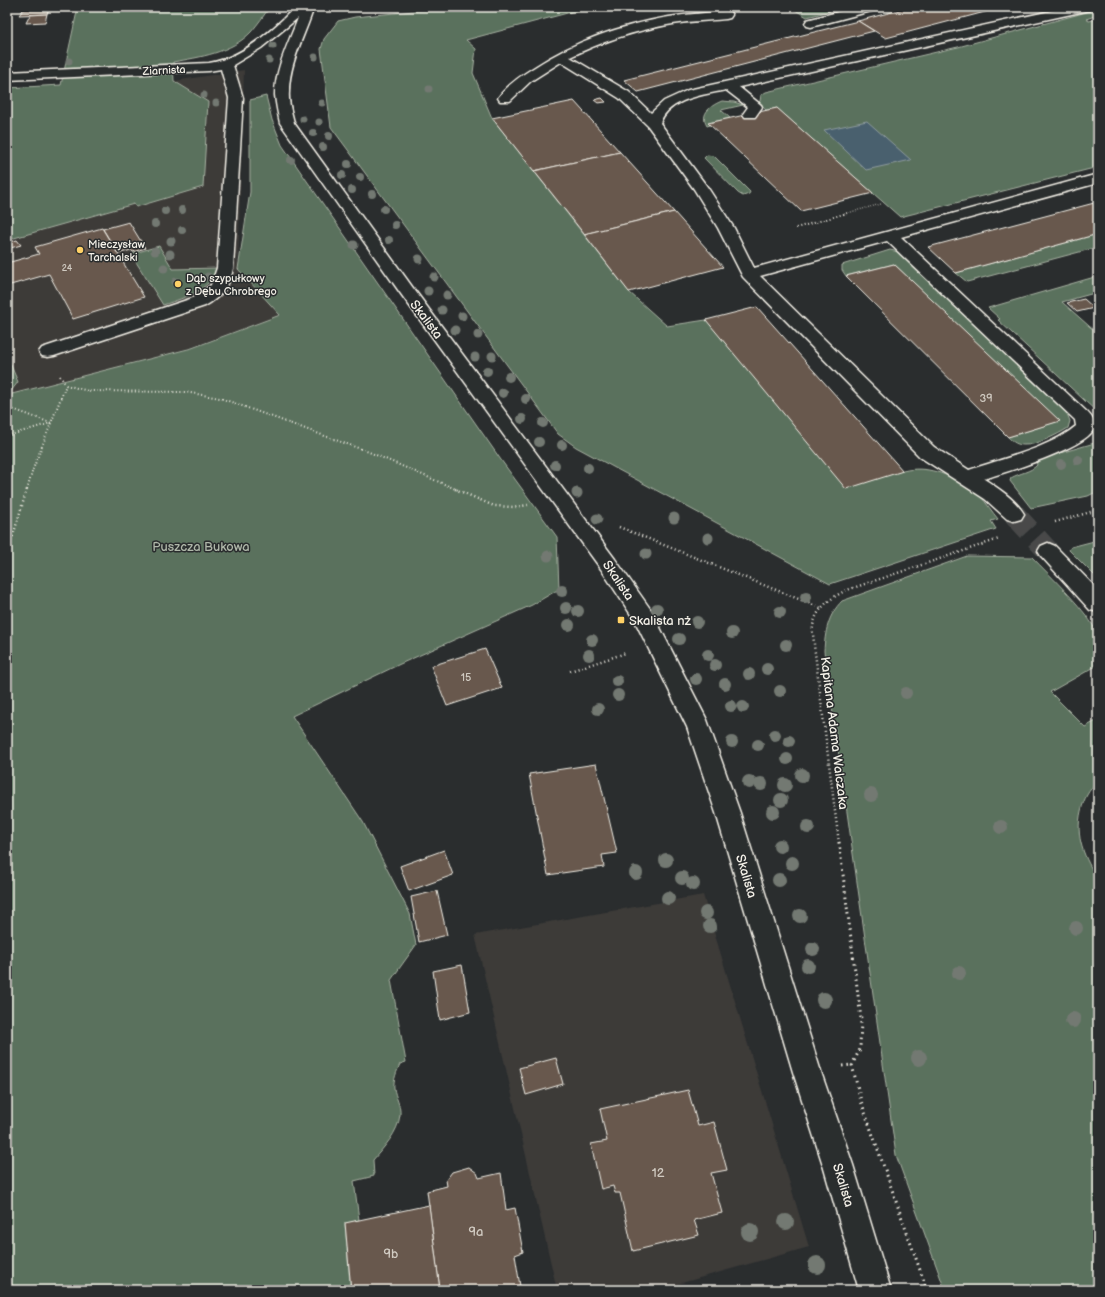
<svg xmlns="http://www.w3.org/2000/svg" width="1105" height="1297" viewBox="0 0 1105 1297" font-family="'Balsamiq Sans',sans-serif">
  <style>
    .built { fill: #3c3a38 }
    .green { fill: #5a715d; stroke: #a7b1a2 }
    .water { fill: #4a616e; stroke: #8e9b9f }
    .building { fill: #67584e; stroke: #f4f1e8 }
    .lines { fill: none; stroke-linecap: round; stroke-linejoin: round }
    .minor-tunnel { stroke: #484a4a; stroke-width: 22; stroke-dasharray: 22 11; stroke-linecap: butt }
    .minor-casing { stroke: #f4f1e8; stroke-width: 3 }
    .path-far3 { stroke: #f4f1e8; stroke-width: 1.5; stroke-dasharray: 0.5 2; stroke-linecap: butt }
    .path-far2 { stroke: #f4f1e8; stroke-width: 2; stroke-dasharray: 1 2.5; stroke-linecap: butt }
    .path-far1 { stroke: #f4f1e8; stroke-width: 2.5; stroke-dasharray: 1 3; stroke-linecap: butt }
    .path { stroke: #f4f1e8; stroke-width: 3; stroke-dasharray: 1.5 4; stroke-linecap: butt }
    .minor { fill: #2a2d2e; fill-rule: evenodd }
    .tree { fill: #737972 }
    .poi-dot { fill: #ffd166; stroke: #2a2d2e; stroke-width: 1.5 }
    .labels { text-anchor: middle; stroke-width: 3; stroke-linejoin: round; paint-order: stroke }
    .far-number-label { font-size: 9px; fill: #d1cbc2 }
    .far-street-label { font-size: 11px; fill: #f4f1e8; stroke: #2a2d2e }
    .far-poi-label { font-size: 11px; fill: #f4f1e8; stroke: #2a2d2e; text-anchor: start }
    .number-label { font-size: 11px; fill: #d1cbc2 }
    .street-label { font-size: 13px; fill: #f4f1e8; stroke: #2a2d2e }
    .park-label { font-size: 13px; fill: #afb7a9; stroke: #2a2d2e }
    .poi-label { font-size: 13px; fill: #f4f1e8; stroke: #2a2d2e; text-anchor: start }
    .near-number-label { font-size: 13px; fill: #d1cbc2 }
  </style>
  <rect width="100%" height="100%" fill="#2a2d2e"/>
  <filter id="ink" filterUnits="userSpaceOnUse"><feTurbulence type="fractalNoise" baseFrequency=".025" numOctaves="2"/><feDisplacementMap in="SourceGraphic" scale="8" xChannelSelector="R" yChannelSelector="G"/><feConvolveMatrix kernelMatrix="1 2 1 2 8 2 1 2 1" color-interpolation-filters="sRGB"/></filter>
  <g filter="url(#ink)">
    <g class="built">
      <polygon points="244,70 238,269 280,315 190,348 7,396 7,240 134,204 136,207 203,187 174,81"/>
      <polygon points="703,895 809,1247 657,1290 557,1290 475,935"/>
    </g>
    <g class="green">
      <path d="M78 7H270C264 15 258 24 251 32 231 53 200 57 173 62L174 81 208 102 203 187 136 207 134 204 7 240V88L61 85Z"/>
      <path d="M453 7H590L466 40 476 49 473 73 492 118 629 292 667 326 706 320 903 471C926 465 948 474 968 487 972 490 977 493 980 496 987 503 992 512 998 519L991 521 996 529 830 584 576 447 558 434 331 127 321 49 324 39 338 21 355 17Z"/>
      <polygon points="790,7 823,7 830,11 807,17"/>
      <polygon points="1098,9 1098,15 1086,19 1089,21 1098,19 1098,167 900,217 777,108 766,110 758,103 760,101 761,95 766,92 958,47"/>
      <path d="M266 96 272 120 282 145 501 460 557 537 559 589 532 605 400 664 292 716 363 822 410 914 416 945 391 980 406 1062 400 1064C397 1071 393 1080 394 1088 395 1097 401 1105 400 1115 398 1133 384 1147 373 1160L374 1176 354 1181 359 1220 345 1224 350 1283 344 1290H7V356L18 382 8 395 192 348 280 315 238 269 250 192V100Z"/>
      <path d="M722 101 734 102 743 105 721 110 730 118 709 123 710 125 707 126C699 113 712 105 722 101Z"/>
      <polygon points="707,155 714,156 750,192 749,194 743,196 738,193 704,158"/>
      <polygon points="1098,234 1098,247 967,282 956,273"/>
      <path d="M159 246 173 269 220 268C205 292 189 296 163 305L131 254Z"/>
      <path d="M890 250 899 252 1066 411 1070 421 1068 428C1059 434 1035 446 1024 445 1017 445 1013 442 1008 437L1059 421 894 264 846 276 842 270V265Z"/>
      <polygon points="1098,276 1098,292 1062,302 1098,334 1098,413 998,320 1000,319 988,308"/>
      <path d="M1098 442V491L1088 496 1031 508 1010 481 1011 478C1019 473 1031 472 1037 465L1036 460Z"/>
      <polygon points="1098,540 1098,579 1069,550 1071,547"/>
      <path d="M967 556 1032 557C1049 575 1090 613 1097 634 1100 643 1098 656 1098 665L1050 692 1085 727 1098 720V782C1088 790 1084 799 1081 811 1075 837 1084 858 1098 879V1290H945L896 1155 824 651C825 632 828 615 842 601Z"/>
    </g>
    <polygon class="water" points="867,121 911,160 866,170 824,130"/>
    <g class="building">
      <polygon points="911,7 1004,7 886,38 858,21"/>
      <polygon points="49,9 47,14 19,15 23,10"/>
      <polygon points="47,14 45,22 26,23 30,15"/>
      <polygon points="858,21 874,31 638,92 624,80"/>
      <polygon points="602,98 606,102 598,103 594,100"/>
      <polygon points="574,101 620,152 534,171 492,118"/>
      <polygon points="777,108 873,193 801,211 708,123"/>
      <polygon points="620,152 674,212 584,234 534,171"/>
      <polygon points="1098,202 1098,234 956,273 928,247"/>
      <polygon points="674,212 723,267 629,292 584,234"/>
      <polygon points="129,222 145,248 133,252 131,250 118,254 103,229"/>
      <polygon points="102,228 144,297 73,319 49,274 7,286 7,263 39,254 35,247"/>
      <polygon points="17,240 21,245 7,249 7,243"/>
      <polygon points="894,264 1060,421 1008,437 846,276"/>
      <polygon points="1084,299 1094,308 1077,312 1067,303"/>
      <polygon points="757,307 903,471 846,489 706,320"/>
      <polygon points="485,649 502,688 447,706 431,666"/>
      <polygon points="596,764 617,853 602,855 604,867 548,875 529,774"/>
      <polygon points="444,850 453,875 409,891 400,866"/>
      <polygon points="437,891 447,935 419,942 411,897"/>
      <polygon points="462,965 470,1012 440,1020 433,971"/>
      <polygon points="556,1058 563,1084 526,1095 519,1068"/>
      <polygon points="688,1090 698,1126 714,1122 727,1170 711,1173 722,1213 694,1220 699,1235 633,1251 620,1193 615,1193 613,1186 601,1189 591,1144 607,1141 600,1109"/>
      <polygon points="469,1167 477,1173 479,1178 501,1173 506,1210 515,1208 523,1252 515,1255 520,1286 503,1290 440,1290 427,1191 447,1186 446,1180 452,1172"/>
      <polygon points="429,1205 440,1290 351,1290 345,1223"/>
    </g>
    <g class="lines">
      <polyline class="minor-tunnel" points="1014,514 1048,551"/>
      <g class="minor-casing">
        <g id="minor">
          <path d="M295 7H314C305 35 289 63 289 92 288 103 292 113 294 123L413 288 615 559 651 610 707 720 740 813 821 1072 853 1165 891 1290H859L823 1165 793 1072 716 813 687 727 635 621 601 569 401 294 280 123C278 114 276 105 275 95 275 69 289 42 298 18L261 48 233 65 243 98 233 268C230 286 221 297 205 306L54 356 48 357 42 356 39 352 42 348 193 298 211 285 217 268 229 98 221 69 209 71 7 80V72L209 63C242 58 273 30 295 7Z"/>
          <polygon points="857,7 877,7 875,10 811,27 807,26 805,23 807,20"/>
          <path d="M1069 7H1091L1089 10 1085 11 739 87 761 105 762 107 755 117H745L743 114 748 107 726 90C704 95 669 98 660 123L708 188 734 228 754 268 1098 174V183L901 237 1087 412C1091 416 1096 422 1094 428 1089 447 1003 473 984 479 998 488 1015 499 1024 514L1021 519 1014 521 1007 519 985 499 920 457 743 277 718 228 694 189 648 126 619 98 561 62 531 81 510 101H500L498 98C507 85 522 75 535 67 575 41 622 25 669 17 687 14 707 13 726 11L730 12 732 15 730 18 726 19C706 21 687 21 667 25 634 31 601 42 570 57L629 92 651 113 664 101 688 90ZM887 241 1075 420 1076 426C1050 448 1001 459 969 470L934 447 760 276Z"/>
          <polygon points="1048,543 1055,546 1098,590 1098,612 1090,610 1041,556 1038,551 1041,546"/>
        </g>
      </g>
      <polyline class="path-far3" points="844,214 881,204"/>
      <g class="path-far2">
        <polyline points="796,228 847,213"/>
        <polyline points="60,376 66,385 88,391 185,392 220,398 369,452 458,490"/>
        <polyline points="7,407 51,423"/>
        <polyline points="7,436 51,423"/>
        <polyline points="27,490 33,469 66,385"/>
      </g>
      <g class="path-far1">
        <polyline points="455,489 494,506 515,507 528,505"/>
        <polyline points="1055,522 1098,510"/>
        <polyline points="619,527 821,608"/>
        <polyline points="7,556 27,489"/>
        <polyline points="570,671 626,653"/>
        <path d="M839 843 814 645C814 639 812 632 813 626 816 608 832 597 847 590L999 539"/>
      </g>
      <g class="path">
        <polyline points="839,842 861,1019 860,1049 852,1065"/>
        <polyline points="852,1065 861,1101 927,1290"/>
        <polyline points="842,1066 852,1065"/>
      </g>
      <use href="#minor" class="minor"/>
    </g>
    <g class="tree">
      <circle cx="273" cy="46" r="3.5"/>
      <circle cx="315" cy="57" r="3.5"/>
      <circle cx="269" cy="60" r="3.5"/>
      <circle cx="69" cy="61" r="3.5"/>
      <circle cx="429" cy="89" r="3.5"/>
      <circle cx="204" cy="95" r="3.5"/>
      <circle cx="216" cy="103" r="3.5"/>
      <circle cx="322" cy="103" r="3.5"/>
      <circle cx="303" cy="119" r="3.5"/>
      <circle cx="319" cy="122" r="3.5"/>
      <circle cx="313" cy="133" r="4"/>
      <circle cx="329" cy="136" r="4"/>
      <circle cx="323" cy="147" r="4"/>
      <circle cx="291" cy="160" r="4"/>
      <circle cx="348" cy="164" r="4"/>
      <circle cx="342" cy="175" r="4"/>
      <circle cx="360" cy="177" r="4"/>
      <circle cx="352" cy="190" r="4"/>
      <circle cx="372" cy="194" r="4"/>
      <circle cx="384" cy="209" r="4"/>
      <circle cx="182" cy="210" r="4"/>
      <circle cx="165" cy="211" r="4"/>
      <circle cx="155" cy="224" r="4"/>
      <circle cx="395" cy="225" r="4"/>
      <circle cx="182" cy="230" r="4"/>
      <circle cx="389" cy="240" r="4"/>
      <circle cx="171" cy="241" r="4.5"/>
      <circle cx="354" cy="245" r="4.5"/>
      <circle cx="155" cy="251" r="4.5"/>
      <circle cx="170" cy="254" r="4.5"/>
      <circle cx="419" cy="259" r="4.5"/>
      <circle cx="164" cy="268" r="4.5"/>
      <circle cx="208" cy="277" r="4.5"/>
      <circle cx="434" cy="277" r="4.5"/>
      <circle cx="176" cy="282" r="4.5"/>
      <circle cx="428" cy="291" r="4.5"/>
      <circle cx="447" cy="295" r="4.5"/>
      <circle cx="442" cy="310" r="4.5"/>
      <circle cx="462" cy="316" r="4.5"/>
      <circle cx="455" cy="330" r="4.5"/>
      <circle cx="478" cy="335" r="4.5"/>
      <circle cx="492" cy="356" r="4.5"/>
      <circle cx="475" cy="357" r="4.5"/>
      <circle cx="487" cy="371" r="5"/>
      <circle cx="509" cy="377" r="5"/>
      <circle cx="503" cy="393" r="5"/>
      <circle cx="526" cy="399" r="5"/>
      <circle cx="522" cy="419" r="5"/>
      <circle cx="543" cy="423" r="5"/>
      <circle cx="539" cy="442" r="5"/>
      <circle cx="562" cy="445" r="5"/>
      <circle cx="1078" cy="460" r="5"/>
      <circle cx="1061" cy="464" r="5"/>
      <circle cx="555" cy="465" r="5"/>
      <circle cx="588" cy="468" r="5"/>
      <circle cx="577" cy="493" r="5.5"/>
      <circle cx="674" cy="518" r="5.5"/>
      <circle cx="597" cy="519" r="5.5"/>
      <circle cx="708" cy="538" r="5.5"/>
      <circle cx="646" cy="554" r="5.5"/>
      <circle cx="548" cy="556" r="5.5"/>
      <circle cx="562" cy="591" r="6"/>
      <circle cx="806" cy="597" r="6"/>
      <circle cx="566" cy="608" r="6"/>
      <circle cx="657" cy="609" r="6"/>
      <circle cx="578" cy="611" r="6"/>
      <circle cx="780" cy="612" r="6"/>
      <circle cx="697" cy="622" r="6"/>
      <circle cx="569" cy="625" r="6"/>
      <circle cx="732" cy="633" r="6"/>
      <circle cx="679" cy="639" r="6"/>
      <circle cx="592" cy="640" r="6"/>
      <circle cx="786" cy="645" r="6"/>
      <circle cx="589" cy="655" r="6"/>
      <circle cx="708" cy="655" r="6"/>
      <circle cx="715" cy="665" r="6"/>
      <circle cx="767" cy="669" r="6"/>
      <circle cx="749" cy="674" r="6"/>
      <circle cx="696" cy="679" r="6"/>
      <circle cx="617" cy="681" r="6"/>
      <circle cx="725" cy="684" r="6"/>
      <circle cx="780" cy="691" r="6"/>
      <circle cx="906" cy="693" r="6"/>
      <circle cx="618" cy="695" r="6"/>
      <circle cx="731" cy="706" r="6"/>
      <circle cx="743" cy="707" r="6"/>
      <circle cx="598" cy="709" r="6"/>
      <circle cx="775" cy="735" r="6"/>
      <circle cx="789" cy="741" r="6"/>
      <circle cx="732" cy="742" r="6"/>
      <circle cx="758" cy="745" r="6"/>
      <circle cx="787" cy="759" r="6"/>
      <circle cx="802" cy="775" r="7"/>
      <circle cx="749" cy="782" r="7"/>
      <circle cx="761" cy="784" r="7"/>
      <circle cx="785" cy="785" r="7"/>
      <circle cx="871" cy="795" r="7"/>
      <circle cx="781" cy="800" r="7"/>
      <circle cx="773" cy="812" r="7"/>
      <circle cx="808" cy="827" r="7"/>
      <circle cx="1001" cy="827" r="7"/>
      <circle cx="780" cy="846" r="7"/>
      <circle cx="666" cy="860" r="7"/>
      <circle cx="792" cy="863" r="7"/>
      <circle cx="636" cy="873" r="7"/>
      <circle cx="682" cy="878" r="7"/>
      <circle cx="779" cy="880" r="7"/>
      <circle cx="693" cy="884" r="7"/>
      <circle cx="668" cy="898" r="7"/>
      <circle cx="706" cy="913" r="7"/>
      <circle cx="800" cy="916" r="7"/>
      <circle cx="710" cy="926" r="7"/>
      <circle cx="1076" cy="928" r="7"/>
      <circle cx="813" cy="949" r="7"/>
      <circle cx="808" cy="966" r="7"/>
      <circle cx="959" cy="973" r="7"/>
      <circle cx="824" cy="1000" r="8"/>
      <circle cx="1073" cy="1020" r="8"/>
      <circle cx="919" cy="1058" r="8"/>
      <circle cx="786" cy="1222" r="8"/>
      <circle cx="750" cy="1232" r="9"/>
      <circle cx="817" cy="1265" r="9"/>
    </g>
  </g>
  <g class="poi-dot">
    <circle cx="80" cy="250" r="4"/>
    <circle cx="178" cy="284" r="4"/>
    <rect x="617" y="616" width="8" height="8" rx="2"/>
  </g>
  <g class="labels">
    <g class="far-number-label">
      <text x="67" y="271">24</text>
    </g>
    <g class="far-street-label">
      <text transform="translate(164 70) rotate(-3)" y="4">Ziarnista</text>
    </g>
    <g class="far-poi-label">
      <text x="88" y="248">Mieczysław<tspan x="88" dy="13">Tarchalski</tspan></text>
      <text x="186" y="282">Dąb szypułkowy<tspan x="186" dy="13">z Dębu Chrobrego</tspan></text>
    </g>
    <g class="number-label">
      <text x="986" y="402">39</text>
      <text x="466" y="681">15</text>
    </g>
    <g class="street-label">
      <text transform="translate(427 319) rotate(53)" y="5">Skalista</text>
      <text transform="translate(619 580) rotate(56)" y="5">Skalista</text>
      <text transform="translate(835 733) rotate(83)" y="5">Kapitana Adama Walczaka</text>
      <text transform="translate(747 876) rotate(73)" y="5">Skalista</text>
      <text transform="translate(844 1185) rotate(73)" y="5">Skalista</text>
    </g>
    <g class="park-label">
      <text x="201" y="551">Puszcza Bukowa</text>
    </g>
    <g class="poi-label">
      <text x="629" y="625">Skalista nż</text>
    </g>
    <g class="near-number-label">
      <text x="658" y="1177">12</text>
      <text x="476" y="1236">9a</text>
      <text x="391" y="1258">9b</text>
    </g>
  </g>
  <rect width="1105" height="1297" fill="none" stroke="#2a2d2e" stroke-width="24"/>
  <rect x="12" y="12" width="1081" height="1273" fill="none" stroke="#f4f1e8" stroke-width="1.5" filter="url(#ink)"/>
</svg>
